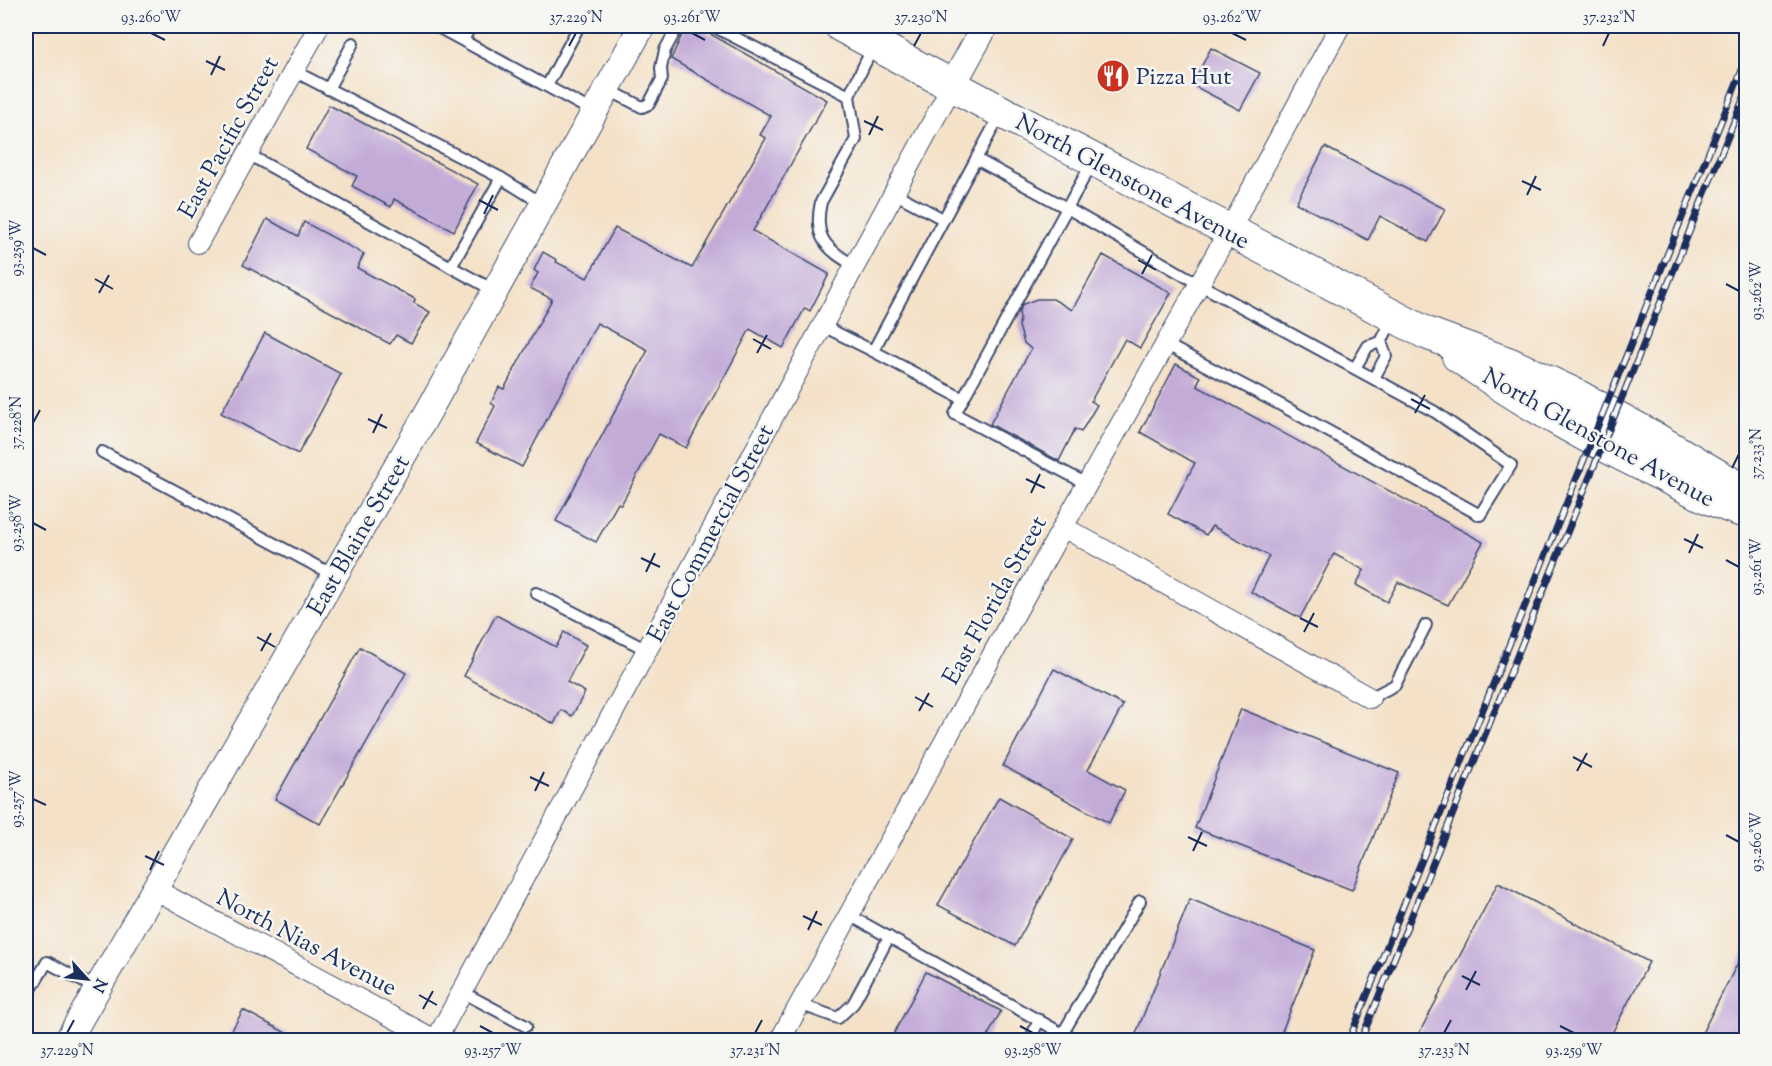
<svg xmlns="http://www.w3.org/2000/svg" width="1772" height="1066" viewBox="0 0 1772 1066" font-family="'Sorts Mill Goudy',serif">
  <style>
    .building { fill: #c3abd8 }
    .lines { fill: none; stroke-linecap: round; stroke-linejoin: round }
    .service-casing { stroke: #3c4a6e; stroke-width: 14 }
    .minor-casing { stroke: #3c4a6e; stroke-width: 22 }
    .tertiary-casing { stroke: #3c4a6e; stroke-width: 28 }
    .primary-casing { stroke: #3c4a6e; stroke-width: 34 }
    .service { stroke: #fff; stroke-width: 10 }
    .minor { stroke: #fff; stroke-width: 20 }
    .tertiary { stroke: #fff; stroke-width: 26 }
    .primary { stroke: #fff; stroke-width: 32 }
    .rail-casing { stroke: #1b2f5e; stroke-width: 7 }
    .rail { stroke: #f6f6f2; stroke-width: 4.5; stroke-dasharray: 14; stroke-linecap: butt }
    .ticks { fill: none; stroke: #1b2f5e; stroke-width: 2 }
    .labels { text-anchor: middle; stroke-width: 5; stroke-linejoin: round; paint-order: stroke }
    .poi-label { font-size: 24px; fill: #1b2f5e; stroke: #f6f6f2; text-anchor: start }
    .street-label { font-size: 24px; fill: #1b2f5e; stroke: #f6f6f2 }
    .neatline { fill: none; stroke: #1b2f5e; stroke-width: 2 }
    .ticks-label { font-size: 15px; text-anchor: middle; fill: #1b2f5e }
  </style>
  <rect width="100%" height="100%" fill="#f6f6f2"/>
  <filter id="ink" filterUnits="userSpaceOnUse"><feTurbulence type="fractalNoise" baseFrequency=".0167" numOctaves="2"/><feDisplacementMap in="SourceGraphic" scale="12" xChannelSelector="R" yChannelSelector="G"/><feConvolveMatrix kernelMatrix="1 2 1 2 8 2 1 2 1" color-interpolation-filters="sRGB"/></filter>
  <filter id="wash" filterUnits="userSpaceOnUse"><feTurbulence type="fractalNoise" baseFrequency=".008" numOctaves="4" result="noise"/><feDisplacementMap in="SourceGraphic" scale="24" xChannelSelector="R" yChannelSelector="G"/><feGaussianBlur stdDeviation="1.35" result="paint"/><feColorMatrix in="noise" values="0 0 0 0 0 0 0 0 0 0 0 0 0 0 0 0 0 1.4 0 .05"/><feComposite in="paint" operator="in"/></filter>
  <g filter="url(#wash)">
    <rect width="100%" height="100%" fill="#f4e1c7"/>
    <g id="blocks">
      <g class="building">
        <polygon points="686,26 696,26 827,100 753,231 829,274 810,311 805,308 783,348 750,329 686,448 659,434 621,505 618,503 596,542 556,521 648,350 597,323 522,467 476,443 495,406 491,403 499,387 504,389 552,299 530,288 538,273 534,270 543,252 557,260 556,262 587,278 615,228 692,268 766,138 760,135 771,116 671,59"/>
        <polygon points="1211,48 1260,73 1240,110 1192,85"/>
        <polygon points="329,105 478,184 454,231 394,199 391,207 352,186 357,176 306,149"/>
        <polygon points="1325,147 1445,209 1428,242 1380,216 1368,240 1296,203"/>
        <polygon points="267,219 298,236 304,222 364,254 357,268 415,299 414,303 430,312 411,343 396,335 390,344 243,265"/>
        <polygon points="1103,255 1171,293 1140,348 1125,339 1091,401 1097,405 1081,432 1075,429 1059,461 990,424 1031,349 1024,343 1019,326 1020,318 1019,312 1023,304 1037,299 1053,299 1072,310"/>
        <polygon points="265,333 341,374 298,454 221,413"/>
        <polygon points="1176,364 1200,377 1197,386 1483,542 1448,605 1398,582 1387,602 1356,585 1364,570 1334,554 1300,618 1251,592 1269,556 1212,526 1206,535 1168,514 1195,463 1140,432"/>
        <polygon points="496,615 556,647 564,632 586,645 567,682 585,692 572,716 561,710 554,724 464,676"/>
        <polygon points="360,647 406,673 320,824 275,799"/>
        <polygon points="1054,669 1123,705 1088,770 1125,790 1109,823 1003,766"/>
        <polygon points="1241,709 1399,773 1352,890 1195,828"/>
        <polygon points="999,797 1073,839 1015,946 938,905"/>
        <polygon points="1498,883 1649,962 1608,1041 1415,1041"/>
        <polygon points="1190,899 1315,950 1278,1041 1133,1041"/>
        <polygon points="1746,947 1746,1041 1716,1041 1702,1033"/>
        <polygon points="926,972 1001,1011 985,1041 890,1041"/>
        <polygon points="243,1010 301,1041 226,1041"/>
      </g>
    </g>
  </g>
  <g filter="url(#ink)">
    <use href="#blocks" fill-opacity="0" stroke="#3c4a6e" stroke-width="1.5"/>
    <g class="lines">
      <g class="service-casing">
        <g id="service">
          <polyline points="436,26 594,112"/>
          <polyline points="713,26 849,96"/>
          <polyline points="463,40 471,26"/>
          <polyline points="294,71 501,178"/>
          <polyline points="547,86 579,26"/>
          <polyline points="328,89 353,43"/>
          <polyline points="607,89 642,107 649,104 662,79 661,68 665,50 678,26"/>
          <polyline points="248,154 451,267"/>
          <polyline points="1093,161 1067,208 1199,284 1435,412 1511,465 1480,515 1279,404 1165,344"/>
          <polyline points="894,193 943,219"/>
          <path d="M855 266C826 249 813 238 821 202L856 139 849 96 873 47"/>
          <polyline points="495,291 451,267 501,178 543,204"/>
          <polyline points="823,326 873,351 976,159"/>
          <polyline points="873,351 963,399 955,414 1087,484"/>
          <polyline points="1355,368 1368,346 1381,342 1392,320"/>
          <polyline points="1374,378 1386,356 1381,342"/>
          <polyline points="963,399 1067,208 976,159 1000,115"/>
          <polyline points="102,452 335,576"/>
          <polyline points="536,593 647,650"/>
          <polyline points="1370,698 1395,685 1426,625"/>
          <polyline points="849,915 1074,1040"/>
          <polyline points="462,992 526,1026"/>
          <polyline points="26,998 47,962 97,989"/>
          <polyline points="799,1004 838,1018 853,1004 889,937"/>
          <polyline points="1063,1033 1140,901"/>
          <polyline points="1030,1040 1039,1020"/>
        </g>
      </g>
      <g class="minor-casing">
        <g id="minor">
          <polyline points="198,243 319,26"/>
          <polyline points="1063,527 1370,698"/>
          <polyline points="154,889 435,1040"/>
          <polyline points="436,1040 952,86"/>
          <polyline points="780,1040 1063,527 1229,231 1340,26"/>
        </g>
      </g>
      <g class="tertiary-casing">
        <g id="tertiary">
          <polyline points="952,86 985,26"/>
          <polyline points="68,1040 423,421 642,26"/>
        </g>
      </g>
      <g class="primary-casing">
        <g id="primary">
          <polyline points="841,26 1002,112 1426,333 1510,364 1574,394 1644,432 1732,484 1746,495"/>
          <path d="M1458 356C1521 401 1589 439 1658 473 1687 487 1715 503 1746 512"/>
        </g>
      </g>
      <use href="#service" class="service"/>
      <use href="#minor" class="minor"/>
      <use href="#tertiary" class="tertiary"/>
      <use href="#primary" class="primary"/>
      <g class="rail-casing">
        <g id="rail">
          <polyline points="1349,1040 1746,60"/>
          <polyline points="1361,1040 1746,92"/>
        </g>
      </g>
      <use href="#rail" class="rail"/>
    </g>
  </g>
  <path class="ticks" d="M151 33 165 40M692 33 705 40M1232 33 1246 40M569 46 576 33M914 46 921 33M1603 46 1609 33M206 61 225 70M211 75 220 56M864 121 883 130M869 135 878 116M1522 181 1541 190M1527 195 1536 176M479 200 498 210M484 214 493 195M33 248 46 255M1138 260 1156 270M1142 274 1152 255M95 279 113 289M1726 284 1739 291M99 293 109 275M753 339 771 349M757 353 767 335M1411 399 1430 409M1415 413 1425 395M368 419 387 428M33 423 40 410M373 433 382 414M1732 468 1739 454M1026 479 1045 488M1031 493 1040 474M33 523 46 530M1684 539 1703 548M1689 553 1698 534M641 558 660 567M1726 560 1739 567M646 572 655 553M1300 618 1318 627M1304 632 1314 613M257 637 275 647M261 651 271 633M915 697 933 707M919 711 929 693M1573 757 1592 767M1577 771 1587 753M530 777 549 786M535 791 544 772M33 799 46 805M1726 835 1739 842M1188 837 1207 846M1193 851 1202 832M145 856 164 865M150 870 159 851M803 916 822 925M808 930 817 911M1462 976 1480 985M1466 990 1476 971M419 995 437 1005M423 1009 433 991M480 1026 493 1033M1020 1026 1033 1033M1560 1026 1574 1033M67 1033 74 1020M755 1033 762 1020M1444 1033 1451 1020"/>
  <defs>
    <g id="restaurant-disc" transform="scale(1.725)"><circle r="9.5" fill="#c8321e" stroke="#f6f6f2"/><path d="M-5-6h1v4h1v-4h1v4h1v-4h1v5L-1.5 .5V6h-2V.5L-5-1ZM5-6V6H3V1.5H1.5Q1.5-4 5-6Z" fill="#fff"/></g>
  </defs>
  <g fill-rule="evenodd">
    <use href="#restaurant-disc" x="1113" y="76"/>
  </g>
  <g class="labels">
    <g class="poi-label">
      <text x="1136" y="84">Pizza Hut</text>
    </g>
    <g class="street-label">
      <text transform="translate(228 137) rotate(-61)" y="8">East Pacific Street</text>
      <text transform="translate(1133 181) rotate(28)" y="8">North Glenstone Avenue</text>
      <text transform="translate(1599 437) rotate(29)" y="8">North Glenstone Avenue</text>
      <text transform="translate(710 533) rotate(-62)" y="8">East Commercial Street</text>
      <text transform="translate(358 535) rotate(-60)" y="8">East Blaine Street</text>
      <text transform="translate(994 600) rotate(-61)" y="8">East Florida Street</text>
      <text transform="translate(307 942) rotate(28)" y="8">North Nias Avenue</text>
    </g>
  </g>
  <rect width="1772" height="1066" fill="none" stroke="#f6f6f2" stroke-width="66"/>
  <g transform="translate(87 979) rotate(117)" stroke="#f6f6f2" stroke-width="4.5" paint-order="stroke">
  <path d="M0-4.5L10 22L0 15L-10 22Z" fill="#1b2f5e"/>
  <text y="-9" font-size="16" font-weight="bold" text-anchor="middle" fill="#1b2f5e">N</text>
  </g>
  <rect x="33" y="33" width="1706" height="1000" class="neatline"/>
  <g class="ticks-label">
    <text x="151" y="22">93.260°W</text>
    <text x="576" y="22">37.229°N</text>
    <text x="692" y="22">93.261°W</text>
    <text x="921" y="22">37.230°N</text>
    <text x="1232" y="22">93.262°W</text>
    <text x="1609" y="22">37.232°N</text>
    <text transform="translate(16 248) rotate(-90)" y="5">93.259°W</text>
    <text transform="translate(1756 291) rotate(-90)" y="5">93.262°W</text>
    <text transform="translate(16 423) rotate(-90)" y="5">37.228°N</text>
    <text transform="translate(1756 454) rotate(-90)" y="5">37.233°N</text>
    <text transform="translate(16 523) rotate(-90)" y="5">93.258°W</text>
    <text transform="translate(1756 567) rotate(-90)" y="5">93.261°W</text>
    <text transform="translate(16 799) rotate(-90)" y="5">93.257°W</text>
    <text transform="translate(1756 842) rotate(-90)" y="5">93.260°W</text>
    <text x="67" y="1055">37.229°N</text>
    <text x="493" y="1055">93.257°W</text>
    <text x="755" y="1055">37.231°N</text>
    <text x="1033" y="1055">93.258°W</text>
    <text x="1444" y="1055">37.233°N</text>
    <text x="1574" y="1055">93.259°W</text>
  </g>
</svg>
